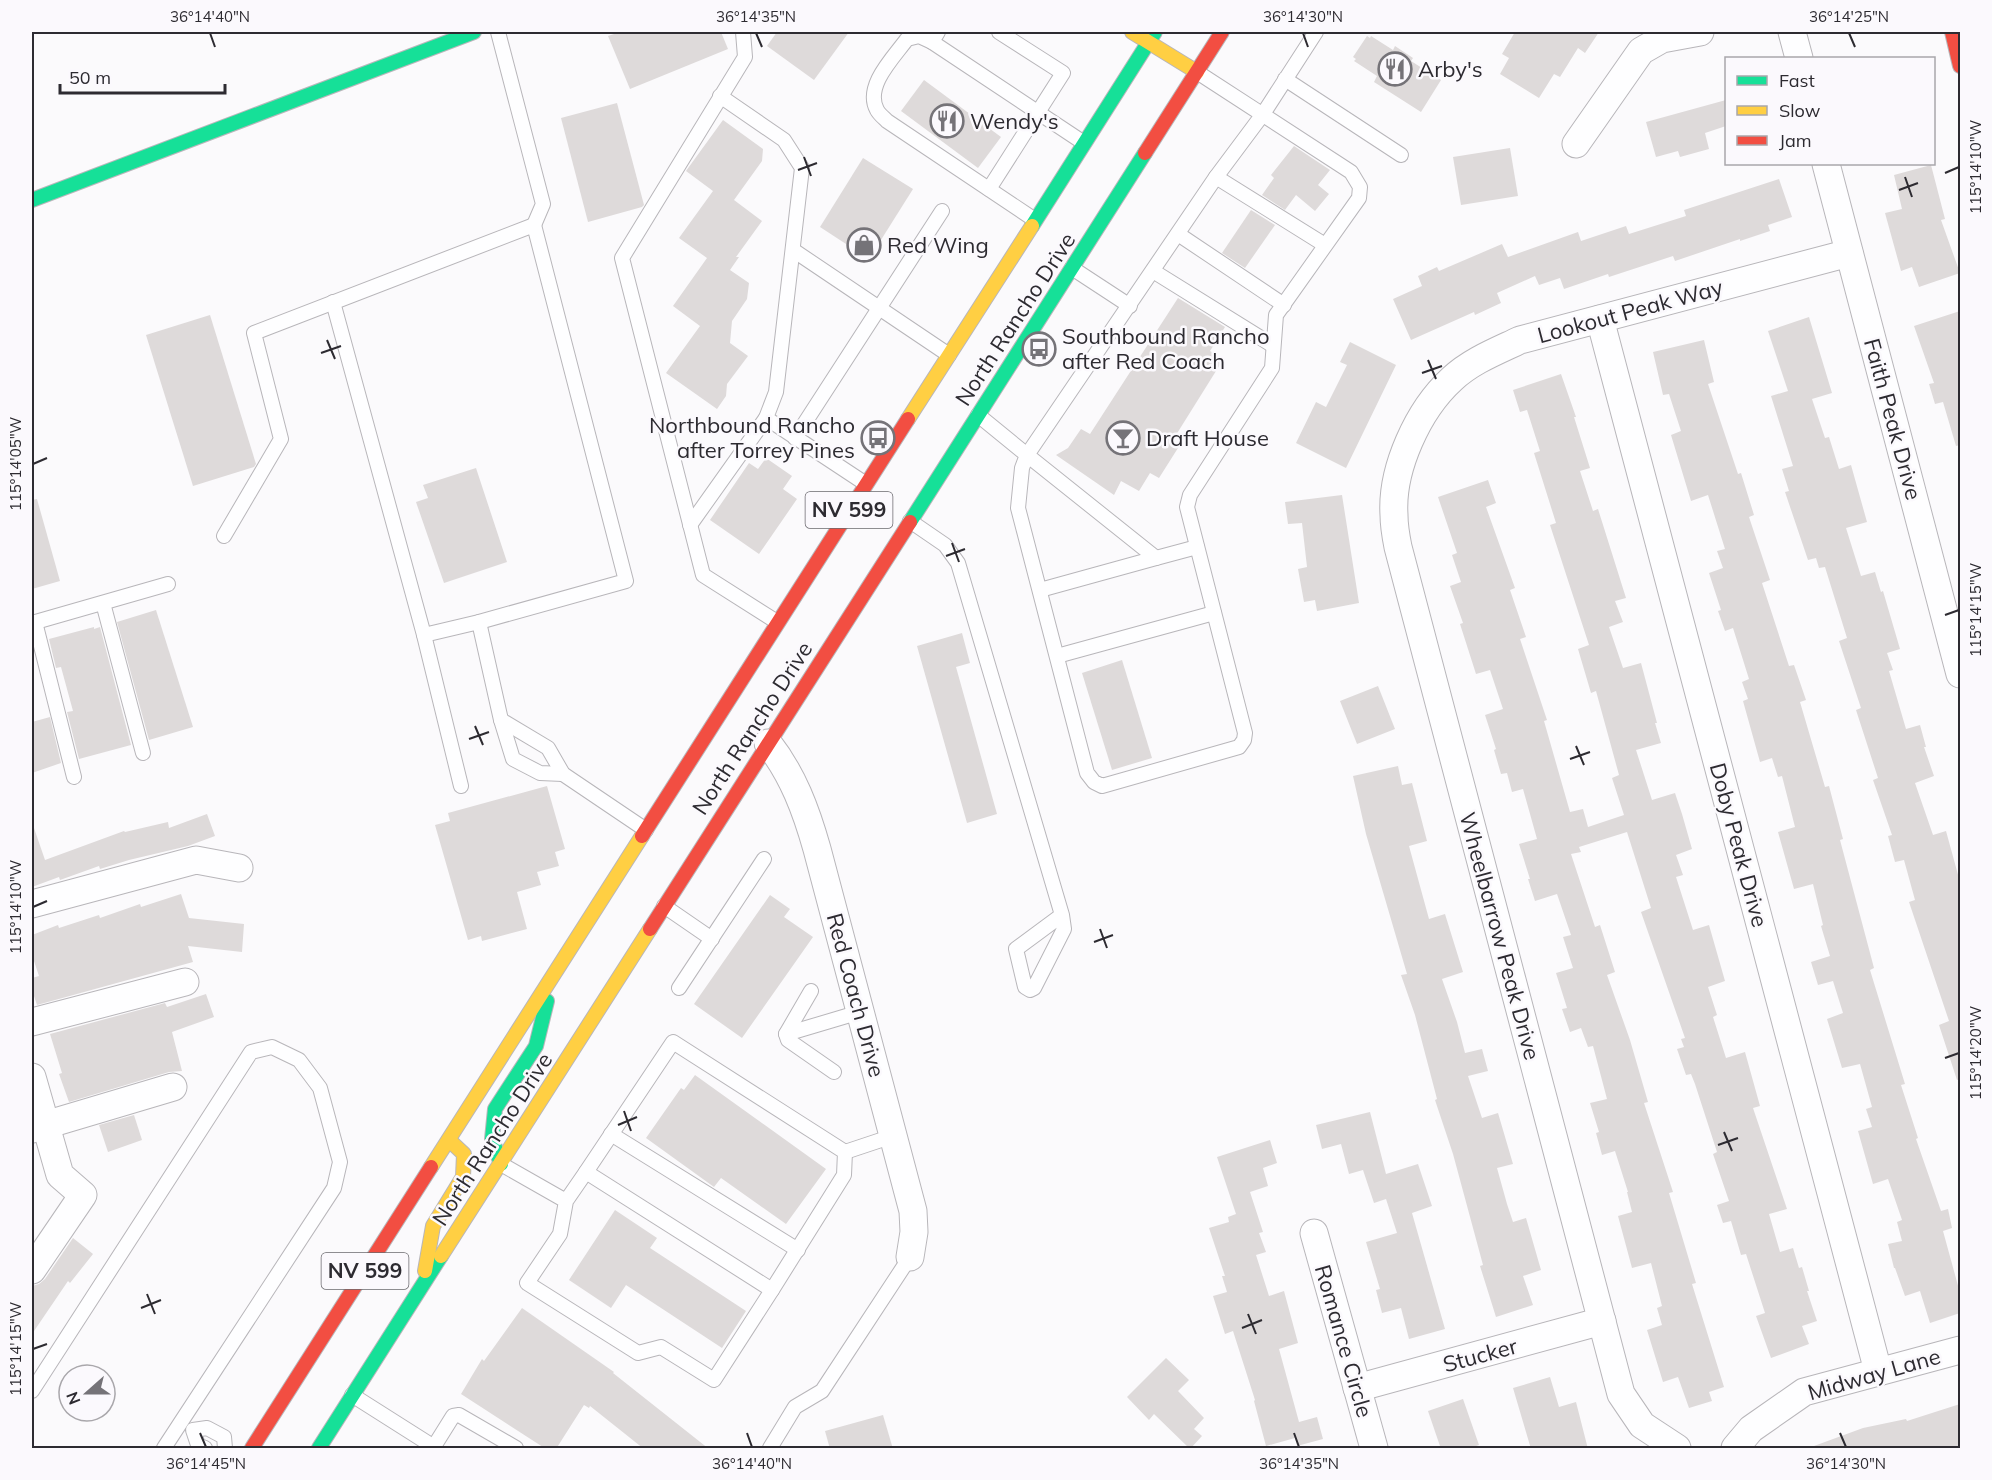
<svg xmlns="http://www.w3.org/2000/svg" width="1992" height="1480" viewBox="0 0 1992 1480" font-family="Mulish,sans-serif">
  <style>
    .building { fill: #dedada }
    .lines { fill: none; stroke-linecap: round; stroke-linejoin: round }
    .lane-casing { stroke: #b8b6ba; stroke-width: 16 }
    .street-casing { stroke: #b8b6ba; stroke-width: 29 }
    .fast-casing { stroke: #b8b6ba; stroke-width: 16 }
    .slow-casing { stroke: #b8b6ba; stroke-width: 16 }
    .jam-casing { stroke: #b8b6ba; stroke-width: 16 }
    .lane { stroke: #fefeff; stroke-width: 14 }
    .street { stroke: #fefeff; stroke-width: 27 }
    .fast { stroke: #16e098; stroke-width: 14 }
    .slow { stroke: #ffcf43; stroke-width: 14 }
    .jam { stroke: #f24e42; stroke-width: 14 }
    .ticks { fill: none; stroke: #2d2b31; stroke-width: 2 }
    .labels { text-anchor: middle; stroke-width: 5; stroke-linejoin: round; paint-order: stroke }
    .shield { fill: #fbf9fd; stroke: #6b696e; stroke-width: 1.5 }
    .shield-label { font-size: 21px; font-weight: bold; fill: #2d2b31 }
    .poi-label { font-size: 22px; fill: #2d2b31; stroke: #fbf9fd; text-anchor: start }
    .street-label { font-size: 22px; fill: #2d2b31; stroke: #fbf9fd }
    .neatline { fill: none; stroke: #2d2b31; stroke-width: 2 }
    .ticks-label { font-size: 15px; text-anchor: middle; fill: #2d2b31 }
  </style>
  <rect width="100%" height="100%" fill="#fbfafc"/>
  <g class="building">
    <polygon points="620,32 721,32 728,49 630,89 608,36"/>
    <polygon points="777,32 849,32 814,80 767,46"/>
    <polygon points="1515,32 1599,32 1585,53 1578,48 1560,77 1554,74 1539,98 1500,74 1509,58 1502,54"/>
    <polygon points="1367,36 1370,38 1371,36 1393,50 1395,46 1413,58 1411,61 1441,80 1421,112 1374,82 1377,76 1354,61 1356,59 1353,57"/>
    <polygon points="924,80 1001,137 978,168 901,111"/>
    <polygon points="1726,100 1726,126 1705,133 1709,149 1680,157 1678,151 1656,157 1646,122"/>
    <polygon points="617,103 644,205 642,207 588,222 561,118"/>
    <polygon points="723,120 763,149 762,161 734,200 762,221 736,257 739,257 730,270 749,283 747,299 732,321 730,343 748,356 727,384 726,396 717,409 666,373 700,326 673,306 707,258 679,238 713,191 686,171"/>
    <polygon points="1294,146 1330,170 1318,185 1329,194 1315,211 1296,195 1285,210 1262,195 1274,178 1271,175"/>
    <polygon points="1510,148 1518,196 1461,205 1453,157"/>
    <polygon points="863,158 913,189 869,259 820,227"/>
    <polygon points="1931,165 1945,219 1941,220 1960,273 1919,287 1912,267 1901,271 1885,213 1902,209 1894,175"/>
    <polygon points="1779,179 1792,217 1768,225 1770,231 1740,241 1740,239 1675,261 1673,256 1609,277 1608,274 1564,289 1560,278 1539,285 1535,276 1497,293 1501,303 1475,315 1474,312 1411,340 1393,299 1422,286 1418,276 1437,267 1439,271 1502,244 1508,257 1578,232 1581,241 1626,226 1629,234 1686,216 1684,210"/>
    <polygon points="1251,210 1275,225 1245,268 1222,253"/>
    <polygon points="1178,298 1225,327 1210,351 1217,355 1215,358 1221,363 1171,443 1178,448 1159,478 1150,473 1139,491 1121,481 1114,495 1056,455 1068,448 1081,429 1090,434"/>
    <polygon points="1960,311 1960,445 1956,446 1943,402 1935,404 1929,384 1934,383 1914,326"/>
    <polygon points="210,315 256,464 254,467 193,486 146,335"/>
    <polygon points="1809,317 1832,393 1812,399 1825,438 1829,437 1839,469 1851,465 1867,522 1846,528 1861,576 1875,572 1881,592 1883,591 1900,649 1887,653 1893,670 1889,671 1906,729 1920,725 1926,747 1924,747 1934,776 1915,783 1933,835 1946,831 1960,882 1960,1079 1957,1080 1939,1025 1949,1021 1909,902 1915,900 1904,860 1895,862 1888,836 1892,835 1873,780 1878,778 1856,710 1861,708 1839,641 1847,638 1825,567 1819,568 1816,558 1808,560 1785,492 1789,491 1782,469 1793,466 1771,396 1788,391 1768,331"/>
    <polygon points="1704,340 1714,382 1708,384 1738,474 1741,473 1754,515 1749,517 1770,580 1762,583 1789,666 1794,665 1806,700 1800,702 1825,787 1829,786 1843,839 1840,840 1874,968 1870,970 1905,1084 1901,1085 1918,1138 1916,1139 1941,1211 1948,1209 1952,1228 1943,1231 1960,1293 1960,1313 1930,1323 1920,1291 1905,1296 1895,1268 1894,1268 1888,1244 1902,1241 1897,1222 1902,1220 1888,1179 1873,1184 1858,1131 1872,1127 1866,1109 1872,1107 1860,1064 1842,1068 1827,1019 1843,1013 1833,981 1818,985 1811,962 1830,956 1821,926 1823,925 1813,884 1794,889 1778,832 1795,827 1782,776 1778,777 1772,758 1760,762 1743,701 1748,699 1742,682 1749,679 1733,628 1725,631 1718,611 1721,610 1709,573 1723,568 1717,551 1725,549 1708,495 1691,501 1671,435 1681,431 1669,394 1663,395 1653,352"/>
    <polygon points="1350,342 1396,365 1346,468 1296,443 1316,402 1326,407 1347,365 1340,362"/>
    <polygon points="1561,374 1576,417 1574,417 1590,468 1580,471 1593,511 1598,509 1626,598 1615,601 1623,622 1609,627 1623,668 1641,663 1657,723 1655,723 1661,743 1636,750 1652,800 1675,793 1682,814 1692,849 1676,855 1683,875 1676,877 1693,930 1709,925 1725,981 1708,987 1717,1015 1713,1017 1726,1058 1745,1052 1760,1106 1753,1108 1787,1209 1769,1214 1780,1252 1793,1248 1799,1268 1802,1267 1809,1291 1807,1291 1817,1321 1802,1326 1809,1344 1771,1358 1756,1316 1765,1313 1746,1254 1741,1255 1731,1221 1723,1223 1717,1205 1729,1201 1713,1154 1717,1152 1695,1084 1691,1074 1686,1075 1677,1049 1684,1047 1681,1039 1685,1038 1641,912 1651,908 1627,832 1579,847 1581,852 1571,854 1595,927 1600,925 1615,972 1607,975 1630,1040 1648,1102 1644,1103 1673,1192 1669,1193 1696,1283 1692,1284 1724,1387 1709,1392 1712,1401 1689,1408 1678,1377 1663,1382 1647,1330 1662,1325 1657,1308 1662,1306 1651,1263 1632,1268 1618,1216 1632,1212 1627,1192 1628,1192 1615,1151 1602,1155 1596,1133 1599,1132 1590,1103 1607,1099 1593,1046 1588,1047 1581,1028 1570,1032 1562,1009 1567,1008 1556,973 1573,968 1563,937 1571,935 1557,894 1535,901 1528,879 1530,879 1519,844 1537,839 1523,789 1512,792 1507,773 1501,774 1494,750 1496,749 1485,715 1503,709 1490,670 1476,674 1460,624 1463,623 1450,586 1461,582 1452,555 1457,553 1438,497 1488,480 1496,503 1486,507 1515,588 1510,590 1526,637 1520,639 1547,720 1544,721 1570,812 1583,809 1588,827 1624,815 1612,778 1619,775 1596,691 1591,693 1578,649 1589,645 1550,525 1556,523 1534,453 1540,451 1527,410 1520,412 1513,390"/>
    <polygon points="766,458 792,476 783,489 797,499 759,554 710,520 749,463 758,469"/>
    <polygon points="476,468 507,562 444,583 416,502 428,498 423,485"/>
    <polygon points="1342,495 1359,603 1317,611 1315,600 1304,602 1298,569 1307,567 1302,523 1288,524 1285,502"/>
    <polygon points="37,499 60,581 32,589 32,500"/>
    <polygon points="156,610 193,727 149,740 117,622"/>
    <polygon points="94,627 94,629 100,627 131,745 79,759 67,712 73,711 61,667 56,668 49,639"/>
    <polygon points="962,633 970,663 956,667 997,814 967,823 917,646"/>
    <polygon points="1122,660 1152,758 1112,770 1082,673"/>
    <polygon points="1378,686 1395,729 1357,744 1340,701"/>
    <polygon points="50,717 61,763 32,773 32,722"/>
    <polygon points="1398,766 1402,785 1412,783 1427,841 1409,846 1429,919 1445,914 1463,972 1442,979 1457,1022 1465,1053 1482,1049 1488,1071 1468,1076 1482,1118 1498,1113 1513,1164 1497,1168 1507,1204 1513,1222 1526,1218 1541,1270 1523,1276 1533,1305 1496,1317 1480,1266 1483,1265 1453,1154 1435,1100 1437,1099 1415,1015 1401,975 1407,974 1366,834 1353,776"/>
    <polygon points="547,786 565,849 555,852 559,866 537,872 541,885 517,892 527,929 482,941 481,936 468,940 435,825 450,821 448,813"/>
    <polygon points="207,814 215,836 188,846 129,860 100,869 99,866 60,880 59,877 32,887 32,829 34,828 45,860 124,831 125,832 168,822 169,828"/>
    <polygon points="181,894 189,918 244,924 242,952 188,946 193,962 37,1005 32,990 32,978 39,976 32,955 32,935 58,925 59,928 99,915 100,918 140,904 141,907"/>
    <polygon points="770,895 790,909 784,917 813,937 742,1038 694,1004"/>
    <polygon points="206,994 214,1017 172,1032 182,1071 169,1072 69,1102 59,1074 62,1073 50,1034 165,1003 167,1007"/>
    <polygon points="695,1075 826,1169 786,1224 721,1178 714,1187 646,1138 681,1088 684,1090"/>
    <polygon points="1370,1112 1386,1174 1418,1164 1432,1206 1412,1213 1445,1329 1409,1339 1401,1308 1382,1313 1376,1290 1380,1289 1366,1242 1397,1233 1386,1199 1374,1203 1363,1170 1349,1174 1341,1144 1322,1149 1316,1125"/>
    <polygon points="134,1115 142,1140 108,1152 99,1125"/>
    <polygon points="1270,1140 1277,1163 1263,1168 1268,1186 1250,1192 1263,1232 1259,1233 1266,1252 1256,1255 1269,1296 1284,1291 1298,1343 1279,1349 1299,1422 1317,1417 1323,1439 1297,1446 1295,1438 1266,1446 1254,1401 1255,1400 1233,1331 1225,1334 1213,1296 1227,1292 1222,1276 1225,1276 1209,1228 1229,1222 1228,1217 1236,1214 1217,1157"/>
    <polygon points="615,1210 657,1238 650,1248 746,1311 722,1348 626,1285 611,1308 569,1280"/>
    <polygon points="73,1238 93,1254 70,1283 68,1281 32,1334 32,1286 39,1284 45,1279"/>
    <polygon points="522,1308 614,1372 613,1373 709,1449 644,1449 590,1406 589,1408 584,1405 556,1449 546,1449 461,1394 482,1359 484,1361"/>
    <polygon points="1166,1358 1189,1380 1178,1391 1204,1418 1194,1429 1202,1436 1190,1449 1154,1414 1149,1420 1127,1397"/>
    <polygon points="1550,1377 1559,1407 1576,1402 1588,1449 1531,1449 1513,1388"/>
    <polygon points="1463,1399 1479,1445 1468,1449 1441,1449 1428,1411"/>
    <polygon points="1960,1404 1960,1449 1815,1449 1814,1446 1863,1428 1906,1419 1907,1421"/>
    <polygon points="883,1415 893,1449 830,1449 825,1431"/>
  </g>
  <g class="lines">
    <g class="lane-casing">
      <g id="lane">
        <polyline points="498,32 543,204 534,225"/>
        <polyline points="743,32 745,57 622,258 703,575 777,622"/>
        <polyline points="938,32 932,42 1084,143"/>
        <path d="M932 42 919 36 907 39C894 57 864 86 877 110 879 114 884 118 887 121L1035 220"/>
        <polyline points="1285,79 1401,155"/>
        <polyline points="720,96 784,140 802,168 776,392 766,418"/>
        <polyline points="1216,177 1325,245"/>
        <polyline points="989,189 1063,73 999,32"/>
        <polyline points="1178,234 1284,305"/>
        <polyline points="793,250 949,355"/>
        <polyline points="1072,268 1130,306"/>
        <polyline points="1153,271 1272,345"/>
        <polyline points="333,302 424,635 479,622 501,720 513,759 540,773 563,774"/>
        <polyline points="978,415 1027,455 1022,468 1018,508 1087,773 1094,782 1102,786 1239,747 1244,740 1245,733 1187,507 1190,495 1272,368 1276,315 1359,198 1360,187 1351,172 1197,72"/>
        <polyline points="795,438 942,211"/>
        <polyline points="910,521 945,545 958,563 1062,915 1064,929 1034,988 1030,990 1025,987 1016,949 1062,915"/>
        <polyline points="690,525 766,418 866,484"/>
        <polyline points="224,536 281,439 254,333 534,225 626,581 479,622"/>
        <polyline points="1197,547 1156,558 1027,455 1216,177 1263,114 1316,32"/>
        <polyline points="1040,590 1156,558"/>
        <polyline points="103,603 143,753"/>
        <polyline points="35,622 74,777"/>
        <polyline points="32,623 168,584"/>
        <polyline points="424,635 461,786"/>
        <polyline points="1057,656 1214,613"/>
        <polyline points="501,720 548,748 563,774 646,830"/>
        <polyline points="664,906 712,939"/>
        <polyline points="679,988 764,859"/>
        <polyline points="811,991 786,1034 788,1040 834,1072"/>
        <polyline points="786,1034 860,1012"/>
        <polyline points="611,1134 798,1250"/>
        <polyline points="845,1152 893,1136"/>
        <polyline points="501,1164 566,1201 560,1234 527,1283 638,1353 661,1347 714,1380 772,1290 586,1172 566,1201"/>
        <polyline points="586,1172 673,1042 845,1152 844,1175 772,1290"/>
        <polyline points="32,1391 251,1052 272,1047 299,1060 320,1088 340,1162 334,1188 164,1448"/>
        <polyline points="352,1395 434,1447"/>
        <polyline points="205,1448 198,1445 193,1430 207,1428 224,1437 225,1448"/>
        <polyline points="433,1448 453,1416 459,1415 516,1448"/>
        <polyline points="770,1448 795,1407 822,1391 910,1257"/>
      </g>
    </g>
    <g class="street-casing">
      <g id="street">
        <polyline points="1792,32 1799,58"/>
        <polyline points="1576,144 1641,51 1662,39 1700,32"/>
        <polyline points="1826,164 1960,674"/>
        <polyline points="1600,319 1878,1371"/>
        <path d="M768 743C793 775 806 810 817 849L913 1211 914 1232 910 1257"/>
        <polyline points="32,904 196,860 239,868"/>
        <polyline points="32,1022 185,982"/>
        <polyline points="32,1077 60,1175 83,1195 32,1270"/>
        <polyline points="32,1129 173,1087"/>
        <polyline points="1314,1233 1374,1448"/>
        <polyline points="1357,1388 1602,1321"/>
        <path d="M1677 1448 1642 1425 1621 1394 1398 547C1396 537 1394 526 1394 515 1391 469 1418 410 1452 379 1471 361 1497 351 1520 340L1849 253"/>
        <polyline points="1735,1448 1751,1429 1804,1392 1960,1350"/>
      </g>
    </g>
    <g class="fast-casing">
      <g id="fast">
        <polyline points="32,200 474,32"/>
        <polyline points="1032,226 1155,32"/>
        <polyline points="910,522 1145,153"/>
        <polyline points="501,1164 492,1139 495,1109 536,1046 547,1001"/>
        <polyline points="319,1448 441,1256"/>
      </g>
    </g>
    <g class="slow-casing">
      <g id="slow">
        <polyline points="1132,32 1197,72"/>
        <polyline points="908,419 1032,226"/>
        <polyline points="431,1167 642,836"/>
        <polyline points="441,1256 650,929"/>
        <polyline points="425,1271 433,1226 463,1177 464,1154 449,1140"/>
      </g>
    </g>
    <g class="jam-casing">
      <g id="jam">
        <polyline points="1952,32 1960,66"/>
        <polyline points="1145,153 1222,32"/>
        <polyline points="642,836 908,419"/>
        <polyline points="650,929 910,522"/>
        <polyline points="252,1448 431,1167"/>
      </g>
    </g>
    <use href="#lane" class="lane"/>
    <use href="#street" class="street"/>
    <use href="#fast" class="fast"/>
    <use href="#slow" class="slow"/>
    <use href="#jam" class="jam"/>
  </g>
  <path class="ticks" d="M210 33 215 47M756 33 762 47M1303 33 1308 47M1849 33 1855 47M804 157 811 176M798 170 817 163M1945 173 1959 167M1905 177 1912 197M1899 190 1918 183M327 340 335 359M321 353 341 346M1428 360 1436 379M1422 373 1442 366M33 464 47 458M952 543 959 562M946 556 965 549M1945 615 1959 610M475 726 483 745M469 739 489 732M1576 746 1584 765M1570 759 1590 752M33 907 47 901M1100 929 1107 948M1094 942 1113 935M1945 1058 1959 1053M624 1111 631 1131M618 1125 637 1117M1724 1132 1732 1151M1718 1145 1738 1138M147 1294 155 1314M141 1308 161 1300M1248 1314 1256 1334M1242 1328 1262 1320M33 1349 47 1344M200 1433 206 1447M747 1433 752 1447M1294 1433 1299 1447M1840 1433 1846 1447"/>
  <defs>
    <g id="restaurant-ring" transform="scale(1.725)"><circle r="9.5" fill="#fbf9fd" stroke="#757378" stroke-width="1.5"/><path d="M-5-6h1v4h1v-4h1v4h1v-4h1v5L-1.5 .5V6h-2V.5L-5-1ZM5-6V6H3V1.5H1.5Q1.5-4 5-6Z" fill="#757378"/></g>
    <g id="shop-ring" transform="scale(1.725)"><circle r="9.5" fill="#fbf9fd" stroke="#757378" stroke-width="1.5"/><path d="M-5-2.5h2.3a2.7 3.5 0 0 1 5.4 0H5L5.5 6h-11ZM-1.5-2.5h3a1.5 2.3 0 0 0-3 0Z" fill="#757378"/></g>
    <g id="bus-ring" transform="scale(1.725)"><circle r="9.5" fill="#fbf9fd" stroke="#757378" stroke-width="1.5"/><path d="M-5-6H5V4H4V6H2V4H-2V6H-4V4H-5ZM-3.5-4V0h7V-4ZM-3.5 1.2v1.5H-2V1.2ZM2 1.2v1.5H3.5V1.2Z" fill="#757378"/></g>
    <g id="bar-ring" transform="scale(1.725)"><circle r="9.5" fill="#fbf9fd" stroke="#757378" stroke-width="1.5"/><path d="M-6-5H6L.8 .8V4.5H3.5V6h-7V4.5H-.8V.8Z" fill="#757378"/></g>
  </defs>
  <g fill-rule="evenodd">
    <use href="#restaurant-ring" x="1395" y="69"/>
    <use href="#restaurant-ring" x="947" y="121"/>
    <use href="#shop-ring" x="864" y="245"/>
    <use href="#bus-ring" x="1039" y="349"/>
    <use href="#bus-ring" x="878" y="438"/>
    <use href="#bar-ring" x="1123" y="438"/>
  </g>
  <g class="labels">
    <g class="shield">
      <rect x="805.5" y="492" width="87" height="36" rx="4.5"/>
      <rect x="321.5" y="1253" width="87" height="36" rx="4.5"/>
    </g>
    <g class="shield-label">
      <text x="849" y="517">NV 599</text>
      <text x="365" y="1278">NV 599</text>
    </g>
    <g class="poi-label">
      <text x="1418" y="77">Arby's</text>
      <text x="970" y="129">Wendy's</text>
      <text x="887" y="253">Red Wing</text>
      <text x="1062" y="344">Southbound Rancho<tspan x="1062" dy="25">after Red Coach</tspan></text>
      <text x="855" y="433" text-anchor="end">Northbound Rancho<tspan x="855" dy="25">after Torrey Pines</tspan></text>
      <text x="1146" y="446">Draft House</text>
    </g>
    <g class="street-label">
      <text transform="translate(1630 311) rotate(-15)" y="8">Lookout Peak Way</text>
      <text transform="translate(1015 319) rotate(-57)" y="8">North Rancho Drive</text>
      <text transform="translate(1893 419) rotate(75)" y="8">Faith Peak Drive</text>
      <text transform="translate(752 728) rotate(-57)" y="8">North Rancho Drive</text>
      <text transform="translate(1739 845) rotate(75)" y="8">Doby Peak Drive</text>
      <text transform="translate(1500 936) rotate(75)" y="8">Wheelbarrow Peak Drive</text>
      <text transform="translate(856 995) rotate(75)" y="8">Red Coach Drive</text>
      <text transform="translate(492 1139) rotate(-57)" y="8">North Rancho Drive</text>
      <text transform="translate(1344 1341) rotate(74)" y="8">Romance Circle</text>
      <text transform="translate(1480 1355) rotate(-15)" y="8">Stucker</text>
      <text transform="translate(1874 1374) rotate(-16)" y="8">Midway Lane</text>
    </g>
  </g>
  <rect width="1992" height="1480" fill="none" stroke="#fbf9fd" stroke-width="66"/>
  <rect x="1725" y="57" width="210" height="108" fill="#fbf9fd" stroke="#a9a7ab" stroke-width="1.5"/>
  <rect x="1737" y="76" width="30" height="9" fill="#16e098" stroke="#a9a7ab" stroke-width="1.5"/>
  <text x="1779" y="87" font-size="18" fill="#2d2b31">Fast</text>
  <rect x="1737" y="106" width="30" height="9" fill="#ffcf43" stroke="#a9a7ab" stroke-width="1.5"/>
  <text x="1779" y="117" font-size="18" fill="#2d2b31">Slow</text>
  <rect x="1737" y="136" width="30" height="9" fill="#f24e42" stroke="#a9a7ab" stroke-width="1.5"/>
  <text x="1779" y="147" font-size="18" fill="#2d2b31">Jam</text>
  <g transform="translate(87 1393) rotate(249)"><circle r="28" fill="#fbf9fd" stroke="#a9a7ab" stroke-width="1.5"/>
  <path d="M0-4.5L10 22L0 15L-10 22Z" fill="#757378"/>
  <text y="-9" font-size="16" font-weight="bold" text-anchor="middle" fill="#2d2b31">N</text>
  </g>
  <path d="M60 84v9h165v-9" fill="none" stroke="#2d2b31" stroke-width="3"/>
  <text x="69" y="84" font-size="18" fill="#2d2b31" stroke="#fbf9fd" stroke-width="4.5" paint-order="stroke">50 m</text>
  <rect x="33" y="33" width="1926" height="1414" class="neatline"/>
  <g class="ticks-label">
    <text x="210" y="22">36°14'40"N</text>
    <text x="756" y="22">36°14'35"N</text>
    <text x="1303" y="22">36°14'30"N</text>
    <text x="1849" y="22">36°14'25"N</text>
    <text transform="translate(1976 167) rotate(-90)" y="5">115°14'10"W</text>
    <text transform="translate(16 464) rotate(-90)" y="5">115°14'05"W</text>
    <text transform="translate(1976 610) rotate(-90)" y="5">115°14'15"W</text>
    <text transform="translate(16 907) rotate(-90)" y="5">115°14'10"W</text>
    <text transform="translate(1976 1053) rotate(-90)" y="5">115°14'20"W</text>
    <text transform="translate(16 1349) rotate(-90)" y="5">115°14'15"W</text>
    <text x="206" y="1469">36°14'45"N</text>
    <text x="752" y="1469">36°14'40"N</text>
    <text x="1299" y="1469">36°14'35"N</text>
    <text x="1846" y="1469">36°14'30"N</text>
  </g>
</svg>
